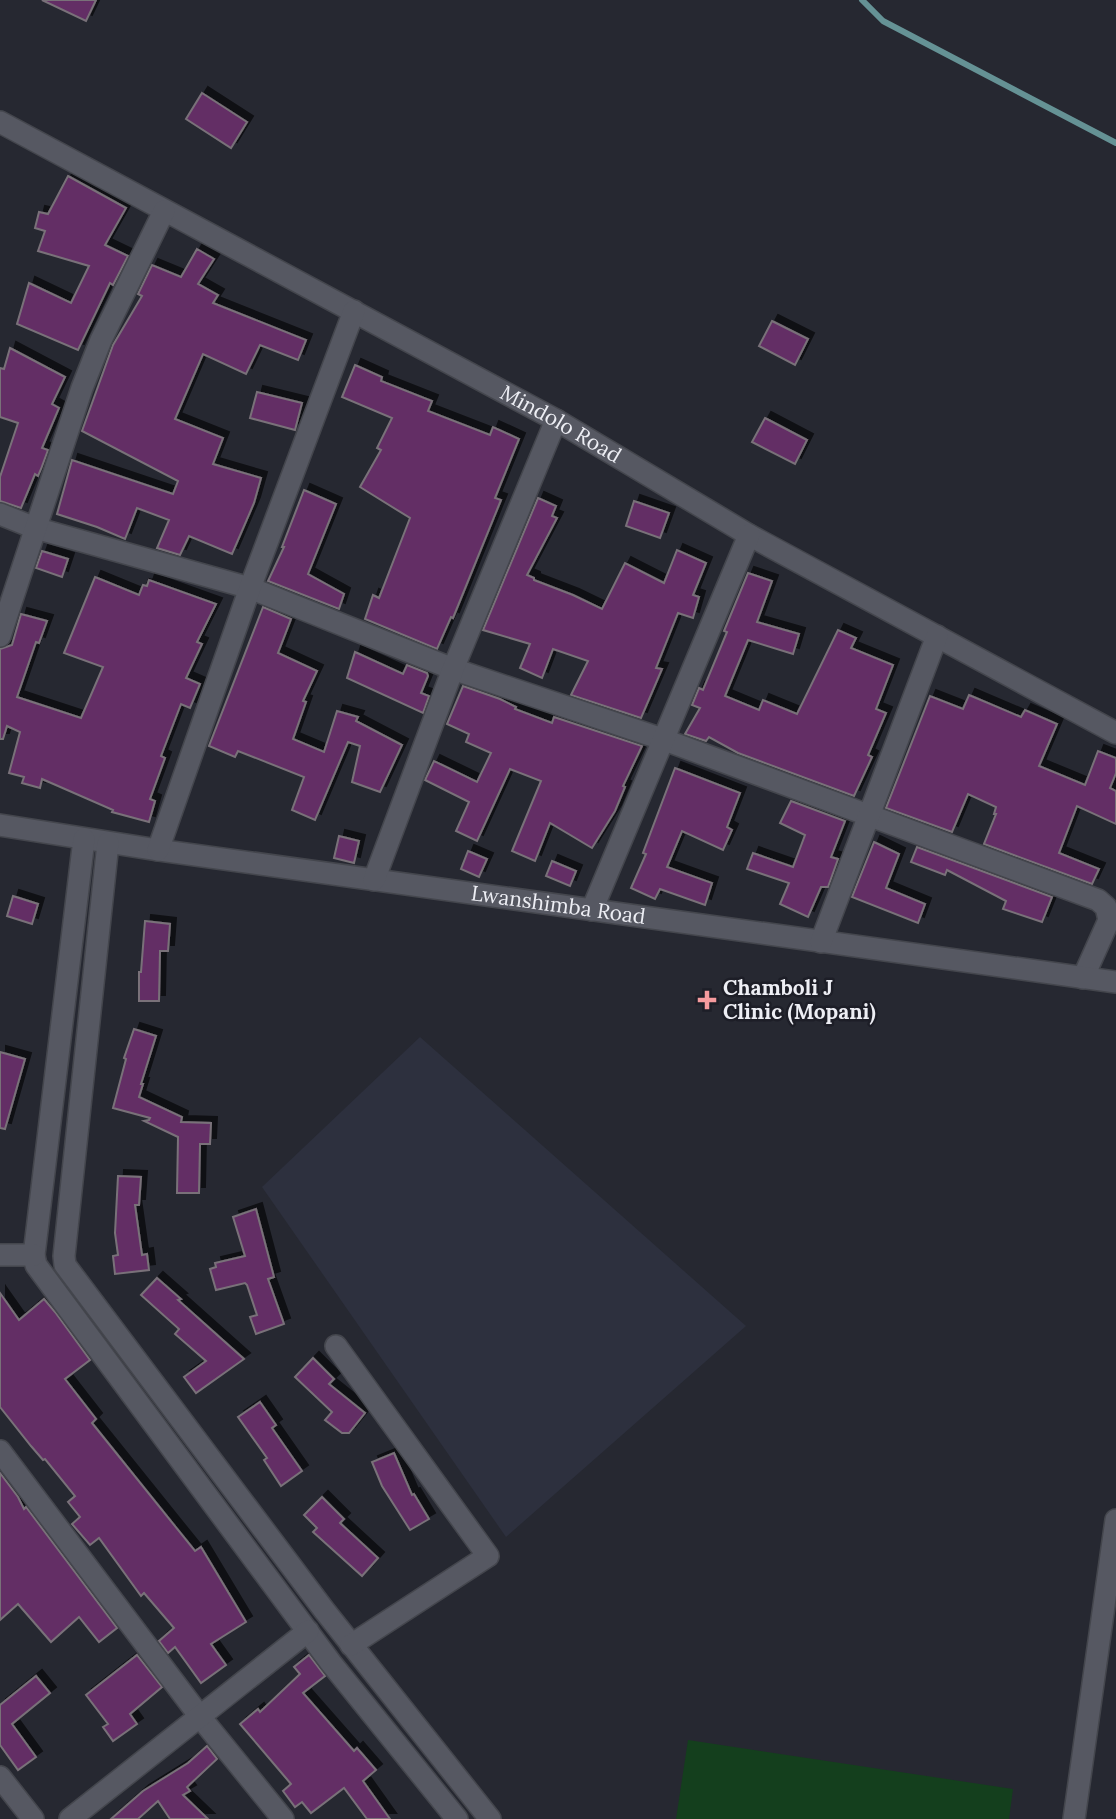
<svg xmlns="http://www.w3.org/2000/svg" width="1116" height="1819" viewBox="0 0 1116 1819" font-family="Lora,serif">
  <style>
    .built { fill: #2d303e }
    .green { fill: #143f1d }
    .lines { fill: none; stroke-linecap: round; stroke-linejoin: round }
    .stream { stroke: #659295; stroke-width: 6 }
    .building { fill: #632e65; stroke: #797179; stroke-width: 2; filter: url(#shadow) }
    .minor-casing { stroke: #44464d; stroke-width: 24 }
    .minor { stroke: #565862; stroke-width: 21 }
    .poi-dot { fill: #f59b9e; stroke: #1d1e27; stroke-width: 2.5 }
    .labels { text-anchor: middle; stroke-width: 5; stroke-linejoin: round; paint-order: stroke }
    .street-label { font-size: 21px; fill: #edeef4; stroke: #1d1e27 }
    .poi-label { font-size: 21px; font-weight: bold; fill: #edeef4; stroke: #1d1e27; text-anchor: start }
  </style>
  <defs>
    <filter id="shadow"><feDropShadow dx="6" dy="-6" stdDeviation="0" flood-color="#0009"/></filter>
  </defs>
  <rect width="100%" height="100%" fill="#262831"/>
  <polygon class="built" points="420,1037 746,1326 506,1537 262,1187"/>
  <polygon class="green" points="688,1740 1013,1789 1009,1819 676,1819"/>
  <g class="lines">
    <polyline class="stream" points="862,0 883,21 1116,143"/>
  </g>
  <g class="building">
    <polygon points="42,0 96,0 86,21"/>
    <polygon points="202,93 247,122 231,148 186,119"/>
    <polygon points="68,176 126,208 105,245 128,256 113,285 110,283 78,350 17,324 29,283 71,303 89,266 38,251 45,231 35,228 39,212 48,214"/>
    <polygon points="197,249 214,259 198,284 218,295 213,303 306,340 298,360 260,345 246,374 203,354 175,419 223,438 213,464 261,478 254,503 232,554 189,536 180,555 157,548 169,520 137,508 125,539 97,527 57,514 72,460 173,494 178,481 82,431 113,345 142,296 138,294 152,265 181,277"/>
    <polygon points="772,321 808,339 795,365 759,346"/>
    <polygon points="10,348 65,377 52,404 59,408 42,448 48,450 41,469 38,476 35,474 21,508 0,501 0,477 18,423 0,417 0,368 4,369"/>
    <polygon points="355,365 382,377 381,381 432,401 428,411 490,435 493,427 519,439 495,498 501,500 453,618 451,617 437,649 365,619 373,595 379,598 410,518 360,487 381,450 377,448 392,418 342,397"/>
    <polygon points="257,392 302,403 295,430 250,418"/>
    <polygon points="765,418 807,440 795,464 752,442"/>
    <polygon points="304,490 336,504 308,574 344,594 339,609 268,581 284,547 282,547"/>
    <polygon points="538,498 556,506 552,516 557,518 527,575 534,578 534,580 573,595 602,609 625,563 664,583 677,550 706,563 693,595 699,597 693,618 678,613 656,668 662,669 641,718 571,695 588,661 553,649 542,678 520,668 530,644 483,630"/>
    <polygon points="634,501 669,513 660,538 626,526"/>
    <polygon points="42,551 68,559 62,577 36,568"/>
    <polygon points="748,573 772,581 757,622 799,634 793,654 748,640 725,696 759,710 763,700 797,714 838,630 856,638 851,648 893,665 876,709 886,713 868,755 872,757 854,796 738,753 709,737 706,741 685,734 700,708 692,705 699,688 703,690 727,632 724,631"/>
    <polygon points="95,577 139,595 143,585 147,586 149,580 216,604 197,642 202,644 186,678 200,684 190,708 181,704 161,756 165,758 150,799 155,801 149,822 112,812 113,810 42,779 40,788 22,783 24,777 9,773 20,732 7,726 3,739 0,739 0,649 12,645 21,614 47,621 39,643 36,642 17,697 81,718 103,667 64,653"/>
    <polygon points="263,607 291,619 278,653 317,671 303,701 306,702 293,739 324,752 337,711 358,717 356,721 402,745 380,792 352,782 360,746 348,742 315,820 292,810 304,777 238,751 235,757 209,746"/>
    <polygon points="355,652 403,674 407,665 427,673 428,676 421,693 429,696 423,713 347,678"/>
    <polygon points="463,686 500,699 516,707 515,709 552,723 554,717 642,746 623,786 625,787 615,811 592,848 550,823 535,861 512,851 541,781 510,769 477,841 456,831 469,802 425,780 434,761 477,782 491,753 466,742 469,734 447,724"/>
    <polygon points="969,695 1021,717 1025,710 1057,724 1039,766 1085,785 1098,751 1116,758 1116,773 1110,788 1116,791 1116,824 1077,806 1059,853 1099,869 1092,884 984,844 996,814 994,814 996,807 968,794 952,832 886,808 930,696 963,709"/>
    <polygon points="675,768 740,793 727,827 732,830 723,850 682,831 667,867 712,883 705,905 660,889 655,899 631,888 646,854 643,853"/>
    <polygon points="791,801 845,821 831,857 838,859 828,887 821,887 808,917 780,904 789,883 747,869 753,853 793,867 805,835 780,823"/>
    <polygon points="339,836 359,841 354,863 334,858"/>
    <polygon points="874,842 899,854 886,888 925,904 918,923 852,897"/>
    <polygon points="917,847 1052,897 1042,922 1003,909 1006,901 947,870 945,875 911,862"/>
    <polygon points="468,851 487,859 479,877 461,869"/>
    <polygon points="552,861 576,871 570,886 546,876"/>
    <polygon points="13,896 38,904 32,924 7,916"/>
    <polygon points="145,921 170,924 168,951 160,951 159,1001 139,1001 139,972 141,972"/>
    <polygon points="134,1029 156,1036 141,1084 143,1084 139,1097 182,1117 181,1122 211,1123 210,1144 200,1144 199,1193 177,1193 178,1137 144,1121 149,1120 150,1118 113,1108 126,1059 124,1058"/>
    <polygon points="0,1052 25,1059 5,1129 0,1128"/>
    <polygon points="118,1176 141,1177 139,1205 135,1205 142,1255 147,1254 149,1270 115,1274 113,1256 118,1255 115,1233"/>
    <polygon points="256,1209 274,1277 268,1279 284,1324 256,1334 250,1317 257,1315 247,1285 245,1283 216,1290 210,1269 216,1267 215,1263 245,1256 233,1217"/>
    <polygon points="157,1278 181,1299 178,1300 244,1359 196,1393 184,1377 206,1361 175,1334 179,1329 141,1295"/>
    <polygon points="0,1293 19,1320 44,1299 55,1312 90,1360 65,1379 96,1419 92,1423 195,1551 201,1547 246,1622 211,1644 226,1665 201,1683 175,1647 168,1653 159,1641 174,1628 144,1593 141,1596 99,1538 90,1545 72,1524 80,1517 68,1502 75,1496 45,1459 43,1460 31,1446 0,1407"/>
    <polygon points="313,1358 334,1379 329,1384 365,1413 349,1433 342,1433 325,1420 332,1412 295,1377"/>
    <polygon points="260,1402 276,1425 272,1428 302,1471 281,1486 264,1460 267,1458 238,1417"/>
    <polygon points="394,1453 412,1495 414,1494 429,1519 410,1530 382,1486 372,1462"/>
    <polygon points="0,1473 18,1497 24,1509 26,1507 117,1628 99,1642 79,1617 51,1642 18,1604 0,1620"/>
    <polygon points="322,1497 344,1519 340,1523 378,1558 362,1576 313,1532 317,1528 304,1515"/>
    <polygon points="137,1655 162,1687 130,1714 137,1724 113,1741 103,1727 108,1724 86,1695"/>
    <polygon points="309,1655 325,1676 303,1693 354,1751 357,1748 376,1770 363,1781 390,1819 367,1819 344,1788 311,1813 302,1802 295,1807 283,1791 291,1784 240,1724 258,1709 260,1712 300,1674 294,1667"/>
    <polygon points="36,1676 50,1693 12,1724 36,1757 18,1770 0,1745 0,1705"/>
    <polygon points="207,1746 217,1759 187,1787 190,1791 183,1795 208,1819 170,1819 158,1801 138,1819 111,1819 143,1791 188,1763"/>
  </g>
  <g class="lines">
    <g class="minor-casing">
      <g id="minor">
        <path id="s1" d="M0 122 556 420 749 535 1116 733"/>
        <polyline points="0,514 35,528 250,588 453,669 662,739 1098,900 1106,907 1109,920 1083,978"/>
        <polyline points="0,636 82,388 101,340 164,211"/>
        <path id="s2" d="M0 825 158 850 1116 982"/>
        <polyline points="84,839 34,1255 36,1265 331,1663 457,1819"/>
        <polyline points="108,843 64,1256 65,1265 324,1610 490,1819"/>
        <polyline points="158,850 250,588 354,311"/>
        <polyline points="374,880 453,669 556,420"/>
        <polyline points="592,910 749,535"/>
        <polyline points="821,942 937,636"/>
        <polyline points="0,1255 34,1255"/>
        <polyline points="336,1346 488,1556 351,1645"/>
        <polyline points="0,1451 201,1718 283,1819"/>
        <polyline points="0,1777 33,1819"/>
        <polyline points="70,1819 308,1631"/>
        <polyline points="1074,1819 1116,1520"/>
      </g>
    </g>
    <use href="#minor" class="minor"/>
  </g>
  <path class="poi-dot" d="M703.5 989.5h7v7h7v7h-7v7h-7v-7h-7v-7h7z"/>
  <g class="labels">
    <g class="street-label">
      <text dy="7" stroke="none"><textPath href="#s1" startOffset="637">Mindolo Road</textPath></text>
      <text dy="7" stroke="none"><textPath href="#s2" startOffset="564">Lwanshimba Road</textPath></text>
    </g>
    <g class="poi-label">
      <text x="723" y="995">Chamboli J<tspan x="723" dy="24">Clinic (Mopani)</tspan></text>
    </g>
  </g>
</svg>
